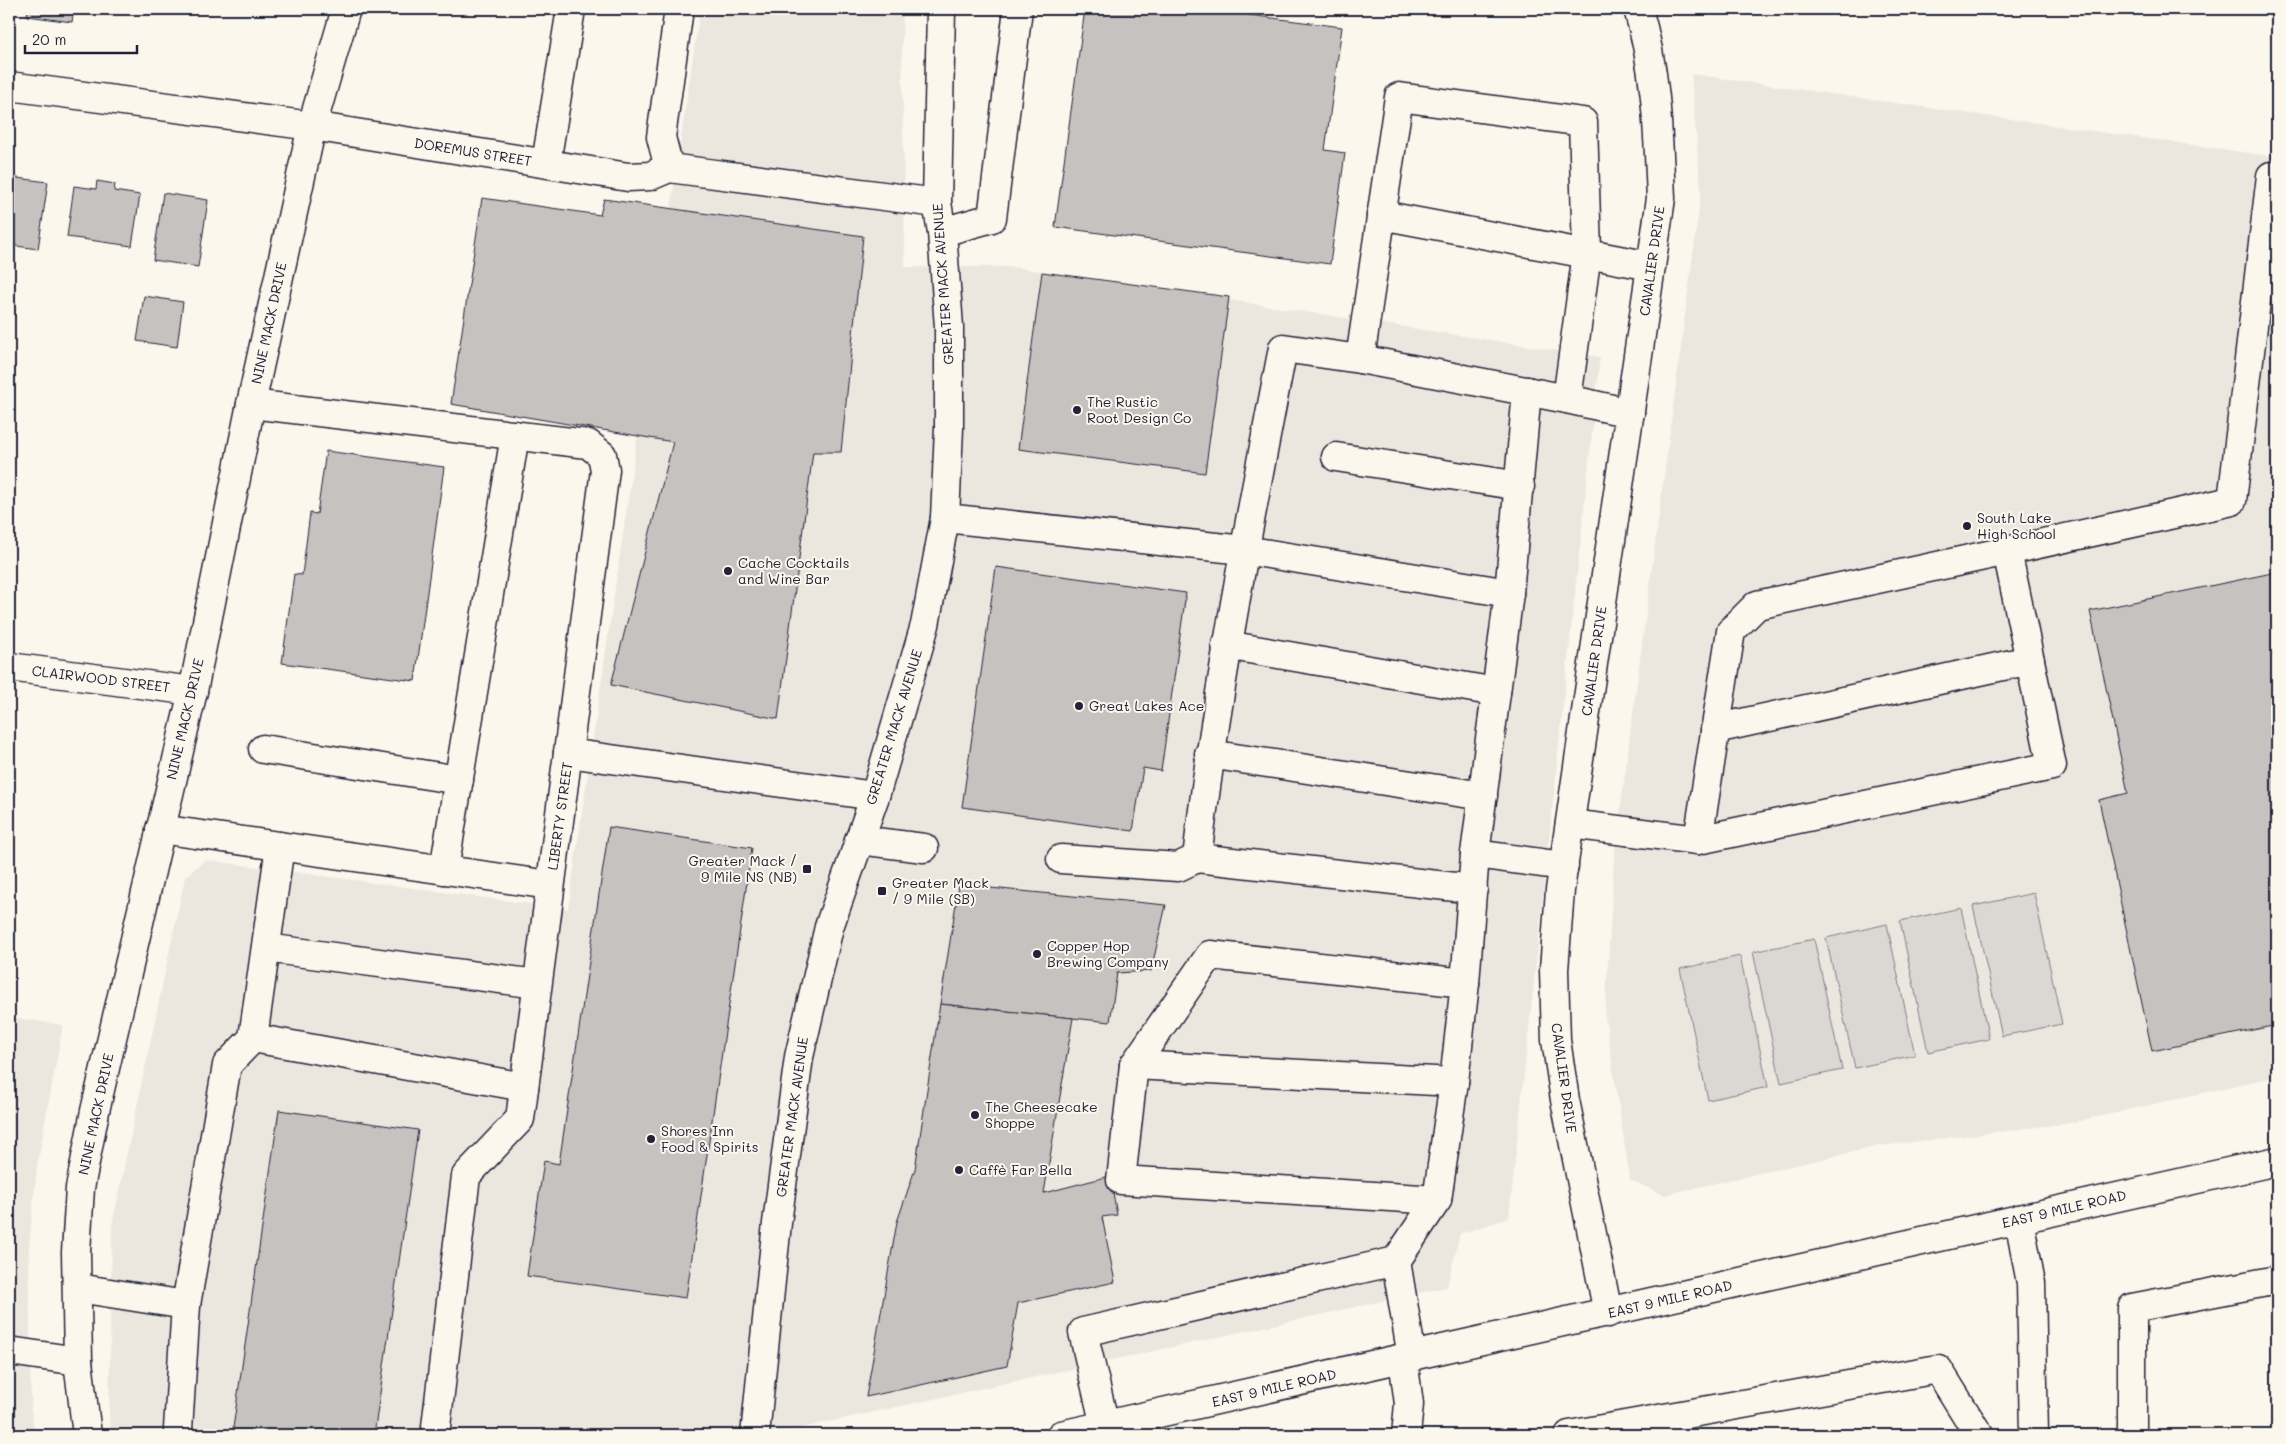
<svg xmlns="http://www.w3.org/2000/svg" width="2286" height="1444" viewBox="0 0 2286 1444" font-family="Mali,sans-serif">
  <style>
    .built { fill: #ebe7df }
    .green { fill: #dbd8d3; stroke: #7e7d87 }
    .building { fill: #c6c2c0; stroke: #22223b }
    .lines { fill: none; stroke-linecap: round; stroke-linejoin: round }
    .minor-casing { stroke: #22223b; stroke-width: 31 }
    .major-casing { stroke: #22223b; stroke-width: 31 }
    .minor { stroke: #fbf7ec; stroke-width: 28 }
    .major { stroke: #fbf7ec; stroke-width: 28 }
    .poi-dot { fill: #22223b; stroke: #fbf7ec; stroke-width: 2 }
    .labels { text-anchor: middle; stroke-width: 4; stroke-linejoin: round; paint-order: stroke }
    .street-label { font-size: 14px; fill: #22223b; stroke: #fbf7ec }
    .poi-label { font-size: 14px; fill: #22223b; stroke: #fbf7ec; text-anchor: start }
  </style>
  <rect width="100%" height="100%" fill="#fbf7ec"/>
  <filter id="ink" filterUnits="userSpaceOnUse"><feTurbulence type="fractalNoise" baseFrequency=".02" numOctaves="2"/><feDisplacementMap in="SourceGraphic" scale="10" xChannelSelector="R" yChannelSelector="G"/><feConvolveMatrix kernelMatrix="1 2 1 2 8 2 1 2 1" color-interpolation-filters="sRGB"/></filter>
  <g filter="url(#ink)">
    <g class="built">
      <polygon points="700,9 903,9 902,38 905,267 1014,267 1600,357 1509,1218 1460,1234 1447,1287 769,1435 112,1435 109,1419 112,1225 185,877 205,860 568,909"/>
      <polygon points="1691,74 2277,157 2277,1076 2070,1123 1880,1146 1664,1195 1630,1180 1605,1016 1614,858 1701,193"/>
      <polygon points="9,1017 63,1025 37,1166 29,1246 31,1409 35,1435 9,1435"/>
    </g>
    <g class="green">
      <polygon points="2034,893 2062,1024 2002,1036 1973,906"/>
      <polygon points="1961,908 1989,1039 1928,1052 1900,921"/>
      <polygon points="1887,924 1915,1055 1855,1068 1826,938"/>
      <polygon points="1814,939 1842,1070 1781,1083 1753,952"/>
      <polygon points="1740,956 1768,1087 1708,1100 1680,969"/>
    </g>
    <g class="building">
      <polygon points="28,9 74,9 72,22 27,16"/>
      <polygon points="1085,9 1202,9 1342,27 1325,150 1345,153 1330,264 1055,227"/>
      <polygon points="9,177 48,182 38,249 9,245"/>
      <polygon points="97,181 115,184 114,191 140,195 132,246 67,237 74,186 96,189"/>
      <polygon points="163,193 208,200 198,267 153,260"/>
      <polygon points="482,198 600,215 604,199 863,236 841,452 813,452 778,719 611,685 673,442 451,404"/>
      <polygon points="1042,272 1229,297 1205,473 1018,449"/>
      <polygon points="144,296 183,302 177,347 137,341"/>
      <polygon points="326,451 444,467 415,681 282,663 294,574 302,575 310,513 317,514"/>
      <polygon points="996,567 1186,593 1161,771 1143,768 1133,831 962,807"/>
      <polygon points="2277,572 2277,1025 2152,1051 2099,800 2128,793 2090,611"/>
      <polygon points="609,827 752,848 686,1298 527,1276 544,1161 559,1164"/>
      <polygon points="959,885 1166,905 1151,971 1117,973 1110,1022 940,1004"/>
      <polygon points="940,1004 1073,1018 1044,1193 1110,1176 1117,1215 1102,1217 1115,1282 1018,1303 1007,1366 866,1397 897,1222 915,1169"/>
      <polygon points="279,1110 418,1130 374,1435 232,1435"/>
    </g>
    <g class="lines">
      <g class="minor-casing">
        <g id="minor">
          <polyline points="9,86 312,126 628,177 650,176 669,168 937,203"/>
          <polyline points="546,163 571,9"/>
          <polyline points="669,168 661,137 679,9"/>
          <polyline points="1381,215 1651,266"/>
          <polyline points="942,232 992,218 1018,9"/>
          <polyline points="1360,359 1567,399 1630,413"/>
          <polyline points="251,404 588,444 602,455 605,470 520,1119 466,1176 435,1435"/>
          <polyline points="1336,457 1520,486"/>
          <polyline points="945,518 1244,550 1509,593"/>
          <polyline points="1226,645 1496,692"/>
          <polyline points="9,667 193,691"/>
          <polyline points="1715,729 2030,660"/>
          <polyline points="263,749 459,780"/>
          <polyline points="568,753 875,796"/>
          <polyline points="1209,754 1483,796"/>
          <polyline points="1570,824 1698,840 2052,766 2007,551 2232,501 2271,176 2277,177"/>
          <polyline points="160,829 550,885"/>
          <polyline points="859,840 924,848"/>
          <polyline points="1698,840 1731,631 1757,605 2007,551"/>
          <polyline points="1475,854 1509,593 1527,391"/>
          <polyline points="1061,859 1178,867 1197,858"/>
          <polyline points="444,870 515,435"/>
          <path d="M1473 889 1197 858C1217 687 1250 518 1283 348L1360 359 1399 97 1583 122 1587 253 1567 399"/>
          <polyline points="266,948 537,984"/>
          <polyline points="253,1038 524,1087"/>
          <polyline points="1134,1065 1454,1082"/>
          <polyline points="1437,1200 1121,1180 1134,1065 1210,955 1465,983"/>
          <polyline points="2019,1219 2031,1283 2034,1435"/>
          <polyline points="78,1288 186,1305 227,1065 253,1038 280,846"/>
          <path d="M1608 1313 1565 1100 1556 1040 1554 970 1560 890 1661 198C1658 132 1657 73 1638 9"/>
          <polyline points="9,1351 78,1361"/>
          <polyline points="1412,1357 1396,1261 1437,1200 1454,1082 1465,983 1475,854 1564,866"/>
          <polyline points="1403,1359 1409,1404 1406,1435"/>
          <polyline points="1105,1426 1083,1332 1396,1261"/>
          <polyline points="178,1429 186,1305"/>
          <polyline points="87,1435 78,1361 76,1252 80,1188 95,1111 193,691 251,404 312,126 346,9"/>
          <polyline points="755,1435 777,1223 799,1057 829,927 875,796 925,625 945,518 949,428 949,327 942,232 937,203 941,9"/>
          <polyline points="1569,1435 1938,1369 1979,1435"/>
          <polyline points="2132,1435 2132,1308 2277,1280"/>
        </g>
      </g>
      <g class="major-casing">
        <polyline id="major" points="1061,1435 2277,1161"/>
      </g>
      <use href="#minor" class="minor"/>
      <use href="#major" class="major"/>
    </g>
  </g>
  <g class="poi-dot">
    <circle cx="1077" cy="410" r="5"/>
    <circle cx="1967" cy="526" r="5"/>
    <circle cx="728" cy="571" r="5"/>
    <circle cx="1079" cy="706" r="5"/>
    <rect x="802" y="864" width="10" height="10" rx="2.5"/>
    <rect x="877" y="886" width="10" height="10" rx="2.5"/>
    <circle cx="1037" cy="954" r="5"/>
    <circle cx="975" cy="1115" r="5"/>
    <circle cx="651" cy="1139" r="5"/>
    <circle cx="959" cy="1170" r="5"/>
  </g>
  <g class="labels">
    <g class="street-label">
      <text transform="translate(473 152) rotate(9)" y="5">DOREMUS STREET</text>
      <text transform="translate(1652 261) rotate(-82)" y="5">CAVALIER DRIVE</text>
      <text transform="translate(943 284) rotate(-94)" y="5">GREATER MACK AVENUE</text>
      <text transform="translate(269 323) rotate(-78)" y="5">NINE MACK DRIVE</text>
      <text transform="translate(1594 661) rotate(-82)" y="5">CAVALIER DRIVE</text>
      <text transform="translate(101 679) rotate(7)" y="5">CLAIRWOOD STREET</text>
      <text transform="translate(185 719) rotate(-77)" y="5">NINE MACK DRIVE</text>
      <text transform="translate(894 727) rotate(-73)" y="5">GREATER MACK AVENUE</text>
      <text transform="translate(560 816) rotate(-82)" y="5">LIBERTY STREET</text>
      <text transform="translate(1564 1078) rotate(82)" y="5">CAVALIER DRIVE</text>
      <text transform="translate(96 1114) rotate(-78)" y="5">NINE MACK DRIVE</text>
      <text transform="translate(792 1117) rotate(-82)" y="5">GREATER MACK AVENUE</text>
      <text transform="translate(2064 1209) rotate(-13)" y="5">EAST 9 MILE ROAD</text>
      <text transform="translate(1670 1299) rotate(-13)" y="5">EAST 9 MILE ROAD</text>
      <text transform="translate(1274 1388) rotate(-13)" y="5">EAST 9 MILE ROAD</text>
    </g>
    <g class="poi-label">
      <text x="1087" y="407">The Rustic<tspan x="1087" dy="16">Root Design Co</tspan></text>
      <text x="1977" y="523">South Lake<tspan x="1977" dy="16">High School</tspan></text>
      <text x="738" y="568">Cache Cocktails<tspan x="738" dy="16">and Wine Bar</tspan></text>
      <text x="1089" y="711">Great Lakes Ace</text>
      <text x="797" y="866" text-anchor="end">Greater Mack /<tspan x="797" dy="16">9 Mile NS (NB)</tspan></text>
      <text x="892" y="888">Greater Mack<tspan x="892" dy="16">/ 9 Mile (SB)</tspan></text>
      <text x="1047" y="951">Copper Hop<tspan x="1047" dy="16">Brewing Company</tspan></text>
      <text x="985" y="1112">The Cheesecake<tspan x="985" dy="16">Shoppe</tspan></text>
      <text x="661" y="1136">Shores Inn<tspan x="661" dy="16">Food &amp; Spirits</tspan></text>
      <text x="969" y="1175">Caffè Far Bella</text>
    </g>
  </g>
  <rect width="2286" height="1444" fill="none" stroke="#fbf7ec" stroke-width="30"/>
  <rect x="15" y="15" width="2256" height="1414" fill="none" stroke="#22223b" stroke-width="2" filter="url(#ink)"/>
  <path d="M25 45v8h112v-8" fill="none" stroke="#22223b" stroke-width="2.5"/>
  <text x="32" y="45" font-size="15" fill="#22223b" stroke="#fbf7ec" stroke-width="4" paint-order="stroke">20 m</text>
</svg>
